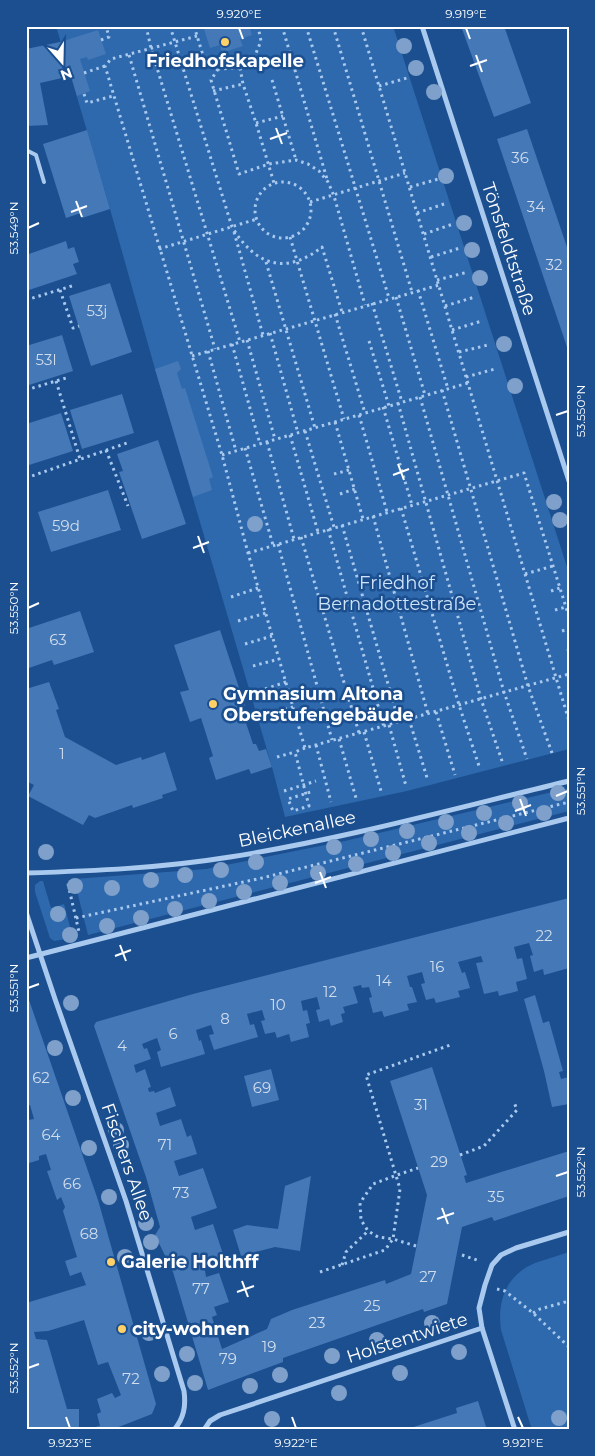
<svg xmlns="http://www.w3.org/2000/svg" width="595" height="1456" viewBox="0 0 595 1456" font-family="Montserrat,sans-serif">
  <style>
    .green { fill: #2e69ad }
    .building { fill: #4478b7 }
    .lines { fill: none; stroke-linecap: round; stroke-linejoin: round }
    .path { stroke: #a9c9ee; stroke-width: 3; stroke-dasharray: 2.5 4; stroke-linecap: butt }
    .lane { stroke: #a9c9ee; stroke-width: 4 }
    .street { stroke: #a9c9ee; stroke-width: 5 }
    .tree { fill: #7ea0ca }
    .ticks { fill: none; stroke: #fff; stroke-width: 2 }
    .poi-dot { fill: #ffd166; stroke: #1b4f8f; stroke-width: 2 }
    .labels { text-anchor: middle; stroke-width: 5; stroke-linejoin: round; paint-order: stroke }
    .number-label { font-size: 15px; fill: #d0dded }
    .poi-label { font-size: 18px; font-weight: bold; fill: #fff; stroke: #1b4f8f; text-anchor: start }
    .street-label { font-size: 18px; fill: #fff; stroke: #1b4f8f }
    .park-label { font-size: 18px; fill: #cfe3fa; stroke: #1b4f8f }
    .neatline { fill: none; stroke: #fff; stroke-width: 2 }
    .ticks-label { font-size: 12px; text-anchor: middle; fill: #fff }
  </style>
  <rect width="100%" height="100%" fill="#1b4f8f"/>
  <g class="green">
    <polygon points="56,26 393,26 569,573 569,749 407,791 285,817 272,767 155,369 110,209"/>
    <polygon points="569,788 569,811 88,935 74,879 206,869 345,841"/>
    <polygon points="40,881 43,881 51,908 64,904 73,938 54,941 50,938 35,892 35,885"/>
    <path d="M569 1252V1430H532L501 1330C497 1301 506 1275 535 1263 546 1259 558 1256 569 1252Z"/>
  </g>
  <g class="building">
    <polygon points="203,26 249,26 252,35 240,39 243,46 222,53 220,45 210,48"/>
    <polygon points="461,26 504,26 531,103 494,117"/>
    <polygon points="98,30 106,54 88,60 87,57 80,59 90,91 77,96 71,76 40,83 48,125 26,126 26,49 60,42"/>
    <polygon points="527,129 569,253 569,353 497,139"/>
    <polygon points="87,130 110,209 82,218 81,213 66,218 43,144"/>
    <polygon points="66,241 68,249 74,247 79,262 73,264 77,274 26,291 26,255"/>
    <polygon points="110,283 132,352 91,366 69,296"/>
    <polygon points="62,335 73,371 26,386 26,346"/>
    <polygon points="178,361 181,369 177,373 182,389 185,388 213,477 209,479 212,490 193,497 155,369"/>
    <polygon points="122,394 134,433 82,449 70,410"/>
    <polygon points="61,413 73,451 26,466 26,424"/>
    <polygon points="158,440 186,524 142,539 119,472 123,471 117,454"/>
    <polygon points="108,490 121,530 51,552 38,512"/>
    <polygon points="80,611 94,652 54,665 52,660 26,669 26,629"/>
    <polygon points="220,630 245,706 241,708 253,744 256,744 259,751 266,749 272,767 251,774 249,769 216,780 209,758 213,756 201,718 190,722 180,692 189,690 174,645"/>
    <polygon points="49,682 59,709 56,710 65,737 116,765 141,757 142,760 165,752 177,790 162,795 163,798 133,808 132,805 95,818 89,815 83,825 28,796 34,785 28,782 26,777 26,689"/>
    <polygon points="569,898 569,933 567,933 569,938 569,968 544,975 543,969 534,972 530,956 533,955 529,943 514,947 517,959 522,958 527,979 516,982 518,991 499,996 498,991 484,994 476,963 483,962 481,956 458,962 462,973 465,972 470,988 458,991 460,997 436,1003 434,998 426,1000 421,984 425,983 422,972 407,976 410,987 412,987 417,1002 407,1004 409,1010 384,1017 382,1011 373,1013 369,998 372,997 369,987 362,988 361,985 353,987 358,1003 343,1007 345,1013 341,1014 343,1022 331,1026 329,1019 319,1022 316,1010 320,1009 317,997 301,1001 303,1011 307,1010 310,1023 306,1024 309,1037 291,1042 289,1034 277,1038 275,1032 265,1034 261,1021 265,1020 262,1010 247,1014 250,1025 254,1024 258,1037 214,1050 209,1035 214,1034 211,1025 196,1030 199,1041 201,1040 205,1054 161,1067 157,1052 161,1050 157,1038 142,1044 144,1049 147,1048 151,1059 134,1065 136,1073 145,1069 151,1087 148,1088 149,1092 154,1091 155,1093 170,1087 176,1106 156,1113 160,1126 181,1119 187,1137 191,1135 197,1154 174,1161 179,1176 203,1168 217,1208 191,1217 195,1230 213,1224 225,1260 204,1264 206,1277 219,1273 229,1302 214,1307 217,1315 212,1317 222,1349 267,1329 271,1319 292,1310 385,1280 386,1284 411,1274 427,1195 390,1081 432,1067 467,1175 464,1176 466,1183 569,1151 569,1196 494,1221 492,1217 462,1227 447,1304 424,1312 423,1309 283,1358 283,1362 208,1390 173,1272 155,1235 160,1227 146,1177 94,1026 96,1022 193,994"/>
    <polygon points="535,995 543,1023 549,1021 563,1071 559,1072 561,1079 569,1077 569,1104 552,1107 544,1071 524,999"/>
    <polygon points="26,998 29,1000 98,1200 156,1404 152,1414 111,1430 95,1430 95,1427 100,1426 97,1414 101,1412 97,1399 112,1393 115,1398 121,1395 108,1362 98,1365 84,1320 48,1331 34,1332 36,1339 47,1340 67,1409 79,1409 79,1430 26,1430 26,1303 86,1285 81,1272 70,1276 65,1261 77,1257 63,1211 65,1207 61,1197 57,1200 47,1171 51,1170 46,1154 39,1156 39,1160 26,1164 26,1119 28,1120 34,1119 30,1105 26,1106"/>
    <polygon points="271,1069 279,1100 252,1107 244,1076"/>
    <polygon points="311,1176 300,1251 275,1247 241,1256 233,1230 247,1225 278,1229 285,1186"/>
    <polygon points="478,1401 487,1430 404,1430 457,1413 456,1408"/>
  </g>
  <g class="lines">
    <g class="path">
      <polyline points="146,26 151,48 240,342"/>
      <path d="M170 26 232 227C255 265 285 276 322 247L342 312"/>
      <polyline points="194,26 205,62 218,69 240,68 254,58 261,41 258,26"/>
      <polyline points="282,26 327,179"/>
      <polyline points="306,26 389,298"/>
      <polyline points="333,26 412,292"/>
      <polyline points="361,26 569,721"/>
      <polyline points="197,36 111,59 105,66 222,455 248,553 305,748 569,674"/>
      <polyline points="101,40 109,37 106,26"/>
      <polyline points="129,55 215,349"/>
      <polyline points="240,68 243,84 256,123 274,183"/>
      <polyline points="218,69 211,80 239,174 269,164 296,160 308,164 319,171 328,182 334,196 365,305"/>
      <polyline points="84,73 105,66"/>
      <polyline points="272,80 296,160"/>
      <polyline points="379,86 407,78"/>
      <polyline points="213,91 243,84"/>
      <polyline points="84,94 87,103 113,96"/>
      <polyline points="256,123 283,116"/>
      <circle cx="283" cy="210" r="28"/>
      <polyline points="410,187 442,178"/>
      <polyline points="310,202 405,173"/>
      <polyline points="417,213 447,203"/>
      <polyline points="234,232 263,335"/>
      <polyline points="424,234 453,224"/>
      <polyline points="290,237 344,419"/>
      <polyline points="159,249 257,219"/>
      <polyline points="431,257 460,248"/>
      <polyline points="266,262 315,428"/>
      <polyline points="437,280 468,272"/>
      <polyline points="60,290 73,328 79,326"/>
      <polyline points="418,290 448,389"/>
      <polyline points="396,297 425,395"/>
      <polyline points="26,300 75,285"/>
      <polyline points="372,303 402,402"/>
      <polyline points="445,306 475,297"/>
      <polyline points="335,314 365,413"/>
      <polyline points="452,330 482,321"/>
      <polyline points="270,333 298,433"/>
      <polyline points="247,340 275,439"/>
      <polyline points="369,341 389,406"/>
      <polyline points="232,344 260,444"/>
      <polyline points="208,351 236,451"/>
      <polyline points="459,352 488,345"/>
      <polyline points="192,356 439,285"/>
      <polyline points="466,377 495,369"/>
      <polyline points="56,381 80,459"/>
      <polyline points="26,390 66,378"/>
      <polyline points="442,390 528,686 552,753"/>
      <polyline points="420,397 504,692 527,759"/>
      <polyline points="398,403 481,699 503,764"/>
      <polyline points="383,407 412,505"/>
      <polyline points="359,415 387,512"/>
      <polyline points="335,422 363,519"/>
      <polyline points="305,431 334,527"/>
      <polyline points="290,435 318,532"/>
      <polyline points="267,442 294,539"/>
      <polyline points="245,448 273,545"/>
      <polyline points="106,450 128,506"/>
      <polyline points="222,455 468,383"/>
      <polyline points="334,474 349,470"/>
      <polyline points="26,478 127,443"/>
      <polyline points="340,494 355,489"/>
      <polyline points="401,508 459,705 480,769"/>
      <polyline points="373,516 428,714"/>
      <polyline points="342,525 399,722"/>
      <polyline points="328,529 384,727"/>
      <polyline points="301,537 359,733"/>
      <polyline points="278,544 332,740"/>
      <polyline points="248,553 524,473 569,617"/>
      <polyline points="525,574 553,566"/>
      <polyline points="551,591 560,588"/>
      <polyline points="231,597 258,588"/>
      <polyline points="555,610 566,607"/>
      <polyline points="238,621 266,613"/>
      <polyline points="562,631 569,629"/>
      <polyline points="245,644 272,636"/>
      <polyline points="567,651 569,650"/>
      <polyline points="253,666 279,659"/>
      <polyline points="259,691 286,682"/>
      <polyline points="436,712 455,775"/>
      <polyline points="266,715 293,707"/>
      <polyline points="409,719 428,781"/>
      <polyline points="389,725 406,786"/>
      <polyline points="364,732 381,791"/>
      <polyline points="339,739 356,798"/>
      <polyline points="316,745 331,802"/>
      <polyline points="305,748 295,752 309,806 293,811 288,799 314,791"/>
      <polyline points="277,757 295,752"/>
      <polyline points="284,791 316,781"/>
      <polyline points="68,884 79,932"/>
      <polyline points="76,918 262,878 569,802"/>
      <polyline points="460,1155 484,1146 517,1110 514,1102"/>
      <polyline points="416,1246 393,1239 400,1189 366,1075 453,1044"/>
      <polyline points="462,1255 480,1261"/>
      <polyline points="342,1265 346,1252 368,1231"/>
      <polyline points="320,1272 385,1250 393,1239 378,1237 368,1231 361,1220 360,1203 373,1184 397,1175 418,1168"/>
      <polyline points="497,1289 505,1291 533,1313 569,1347"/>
      <polyline points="533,1313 540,1309 569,1301"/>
    </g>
    <polyline class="lane" points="26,150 36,155 44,182"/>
    <g class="street">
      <polyline points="422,26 569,481"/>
      <path d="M26 873C94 871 162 868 230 857 344 839 456 808 569 781"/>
      <path d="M26 912 55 999 126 1201 184 1391C186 1406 184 1418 174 1430"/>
      <polyline points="26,958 569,818"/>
      <polyline points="204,1430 210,1421 220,1415 482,1328"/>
      <polyline points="515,1430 482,1328 479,1308 485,1285 492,1265 501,1255 516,1248 569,1232"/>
    </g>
  </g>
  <g class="tree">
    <circle cx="404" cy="46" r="8"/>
    <circle cx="416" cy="68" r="8"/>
    <circle cx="434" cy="92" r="8"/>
    <circle cx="446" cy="176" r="8"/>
    <circle cx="464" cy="223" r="8"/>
    <circle cx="472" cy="250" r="8"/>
    <circle cx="480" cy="278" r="8"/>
    <circle cx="504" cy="344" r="8"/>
    <circle cx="515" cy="386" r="8"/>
    <circle cx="554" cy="502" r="8"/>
    <circle cx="560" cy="520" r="8"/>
    <circle cx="255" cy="524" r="8"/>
    <circle cx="558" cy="793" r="8"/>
    <circle cx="520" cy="803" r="8"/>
    <circle cx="484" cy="813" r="8"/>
    <circle cx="544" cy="813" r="8"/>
    <circle cx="446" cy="822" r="8"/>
    <circle cx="506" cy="823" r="8"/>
    <circle cx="407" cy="831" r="8"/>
    <circle cx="469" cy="833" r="8"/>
    <circle cx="371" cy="839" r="8"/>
    <circle cx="429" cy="843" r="8"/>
    <circle cx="334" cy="847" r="8"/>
    <circle cx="46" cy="852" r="8"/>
    <circle cx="393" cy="853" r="8"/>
    <circle cx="256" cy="862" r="8"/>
    <circle cx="356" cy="864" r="8"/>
    <circle cx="221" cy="870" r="8"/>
    <circle cx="318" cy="873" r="8"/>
    <circle cx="185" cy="875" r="8"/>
    <circle cx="151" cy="880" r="8"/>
    <circle cx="280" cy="883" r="8"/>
    <circle cx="75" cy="886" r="8"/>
    <circle cx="112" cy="888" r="8"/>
    <circle cx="244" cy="892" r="8"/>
    <circle cx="209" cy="901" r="8"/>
    <circle cx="175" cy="909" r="8"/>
    <circle cx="58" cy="914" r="8"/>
    <circle cx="141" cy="918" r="8"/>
    <circle cx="107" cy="926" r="8"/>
    <circle cx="70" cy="935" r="8"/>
    <circle cx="71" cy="1003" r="8"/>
    <circle cx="55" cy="1048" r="8"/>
    <circle cx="73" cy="1098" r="8"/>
    <circle cx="116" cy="1130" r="8"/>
    <circle cx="121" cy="1145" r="8"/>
    <circle cx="89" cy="1148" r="8"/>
    <circle cx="109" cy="1197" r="8"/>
    <circle cx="146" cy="1223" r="8"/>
    <circle cx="151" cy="1242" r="8"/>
    <circle cx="125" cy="1257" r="8"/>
    <circle cx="432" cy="1323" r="8"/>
    <circle cx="149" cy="1333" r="8"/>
    <circle cx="377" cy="1340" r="8"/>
    <circle cx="459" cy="1352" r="8"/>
    <circle cx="187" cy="1354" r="8"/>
    <circle cx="332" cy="1356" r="8"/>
    <circle cx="400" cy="1373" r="8"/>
    <circle cx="162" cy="1374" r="8"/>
    <circle cx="280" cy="1375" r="8"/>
    <circle cx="195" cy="1383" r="8"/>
    <circle cx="250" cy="1386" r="8"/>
    <circle cx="339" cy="1393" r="8"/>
    <circle cx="559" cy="1418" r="8"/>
    <circle cx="272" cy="1419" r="8"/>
  </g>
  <path class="ticks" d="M239 28 243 39M466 28 470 39M476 55 482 72M470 66 487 60M276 128 282 144M270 139 287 133M76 201 82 217M71 212 87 206M28 228 39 223M556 415 568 411M398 464 404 480M393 475 409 469M198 536 204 553M193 548 209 542M28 608 39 603M556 796 568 791M520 799 526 816M515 811 531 805M320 872 326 888M315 883 331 877M120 945 126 961M115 956 131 950M28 988 39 984M556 1176 568 1172M442 1208 448 1224M437 1219 454 1213M242 1281 248 1297M237 1292 254 1286M28 1368 39 1364M66 1417 70 1428M292 1417 296 1428M518 1417 523 1428"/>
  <g class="poi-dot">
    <circle cx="225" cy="42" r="5"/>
    <circle cx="213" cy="704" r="5"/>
    <circle cx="111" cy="1262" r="5"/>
    <circle cx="122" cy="1329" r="5"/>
  </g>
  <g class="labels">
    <g class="number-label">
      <text x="520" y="163">36</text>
      <text x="536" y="212">34</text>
      <text x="554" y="270">32</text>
      <text x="97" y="316">53j</text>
      <text x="46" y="365">53l</text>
      <text x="66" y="531">59d</text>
      <text x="58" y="645">63</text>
      <text x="62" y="759">1</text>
      <text x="544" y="941">22</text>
      <text x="437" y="972">16</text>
      <text x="384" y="986">14</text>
      <text x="330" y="997">12</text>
      <text x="278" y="1010">10</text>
      <text x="225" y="1024">8</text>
      <text x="173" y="1039">6</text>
      <text x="122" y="1051">4</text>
      <text x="41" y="1083">62</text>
      <text x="262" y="1093">69</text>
      <text x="421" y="1110">31</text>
      <text x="51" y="1140">64</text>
      <text x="165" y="1150">71</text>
      <text x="439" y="1167">29</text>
      <text x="72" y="1189">66</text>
      <text x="181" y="1198">73</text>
      <text x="496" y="1202">35</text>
      <text x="89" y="1239">68</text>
      <text x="428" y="1282">27</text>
      <text x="201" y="1294">77</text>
      <text x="372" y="1311">25</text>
      <text x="317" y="1328">23</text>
      <text x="269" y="1352">19</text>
      <text x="228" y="1364">79</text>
      <text x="131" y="1384">72</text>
    </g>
    <g class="poi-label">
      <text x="225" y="67" text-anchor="middle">Friedhofskapelle</text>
      <text x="223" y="700">Gymnasium Altona<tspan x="223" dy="21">Oberstufengebäude</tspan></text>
      <text x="121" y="1268">Galerie Holthff</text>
      <text x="132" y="1335">city-wohnen</text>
    </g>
    <g class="street-label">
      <text transform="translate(509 249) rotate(72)" y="6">Tönsfeldtstraße</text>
      <text transform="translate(297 829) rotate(-12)" y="6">Bleickenallee</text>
      <text transform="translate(127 1162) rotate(71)" y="6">Fischers Allee</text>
      <text transform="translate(407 1338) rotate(-18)" y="6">Holstentwiete</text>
    </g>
    <g class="park-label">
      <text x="397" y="589">Friedhof<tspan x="397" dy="21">Bernadottestraße</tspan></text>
    </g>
  </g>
  <rect width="595" height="1456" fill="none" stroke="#1b4f8f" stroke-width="55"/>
  <g transform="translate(62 62) rotate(160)" stroke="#1b4f8f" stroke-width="4" paint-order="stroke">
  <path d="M0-4L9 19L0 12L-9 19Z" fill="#ffffff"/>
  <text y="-8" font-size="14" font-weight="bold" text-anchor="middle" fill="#ffffff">N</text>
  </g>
  <rect x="28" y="28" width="540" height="1400" class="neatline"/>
  <g class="ticks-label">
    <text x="239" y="18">9.920°E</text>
    <text x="466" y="18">9.919°E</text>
    <text transform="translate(14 228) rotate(-90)" y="4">53.549°N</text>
    <text transform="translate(581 411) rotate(-90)" y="4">53.550°N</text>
    <text transform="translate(14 608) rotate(-90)" y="4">53.550°N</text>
    <text transform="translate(581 791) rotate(-90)" y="4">53.551°N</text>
    <text transform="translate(14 988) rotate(-90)" y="4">53.551°N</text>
    <text transform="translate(581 1172) rotate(-90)" y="4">53.552°N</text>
    <text transform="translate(14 1368) rotate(-90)" y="4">53.552°N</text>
    <text x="70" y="1447">9.923°E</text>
    <text x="296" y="1447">9.922°E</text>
    <text x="523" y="1447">9.921°E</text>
  </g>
</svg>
